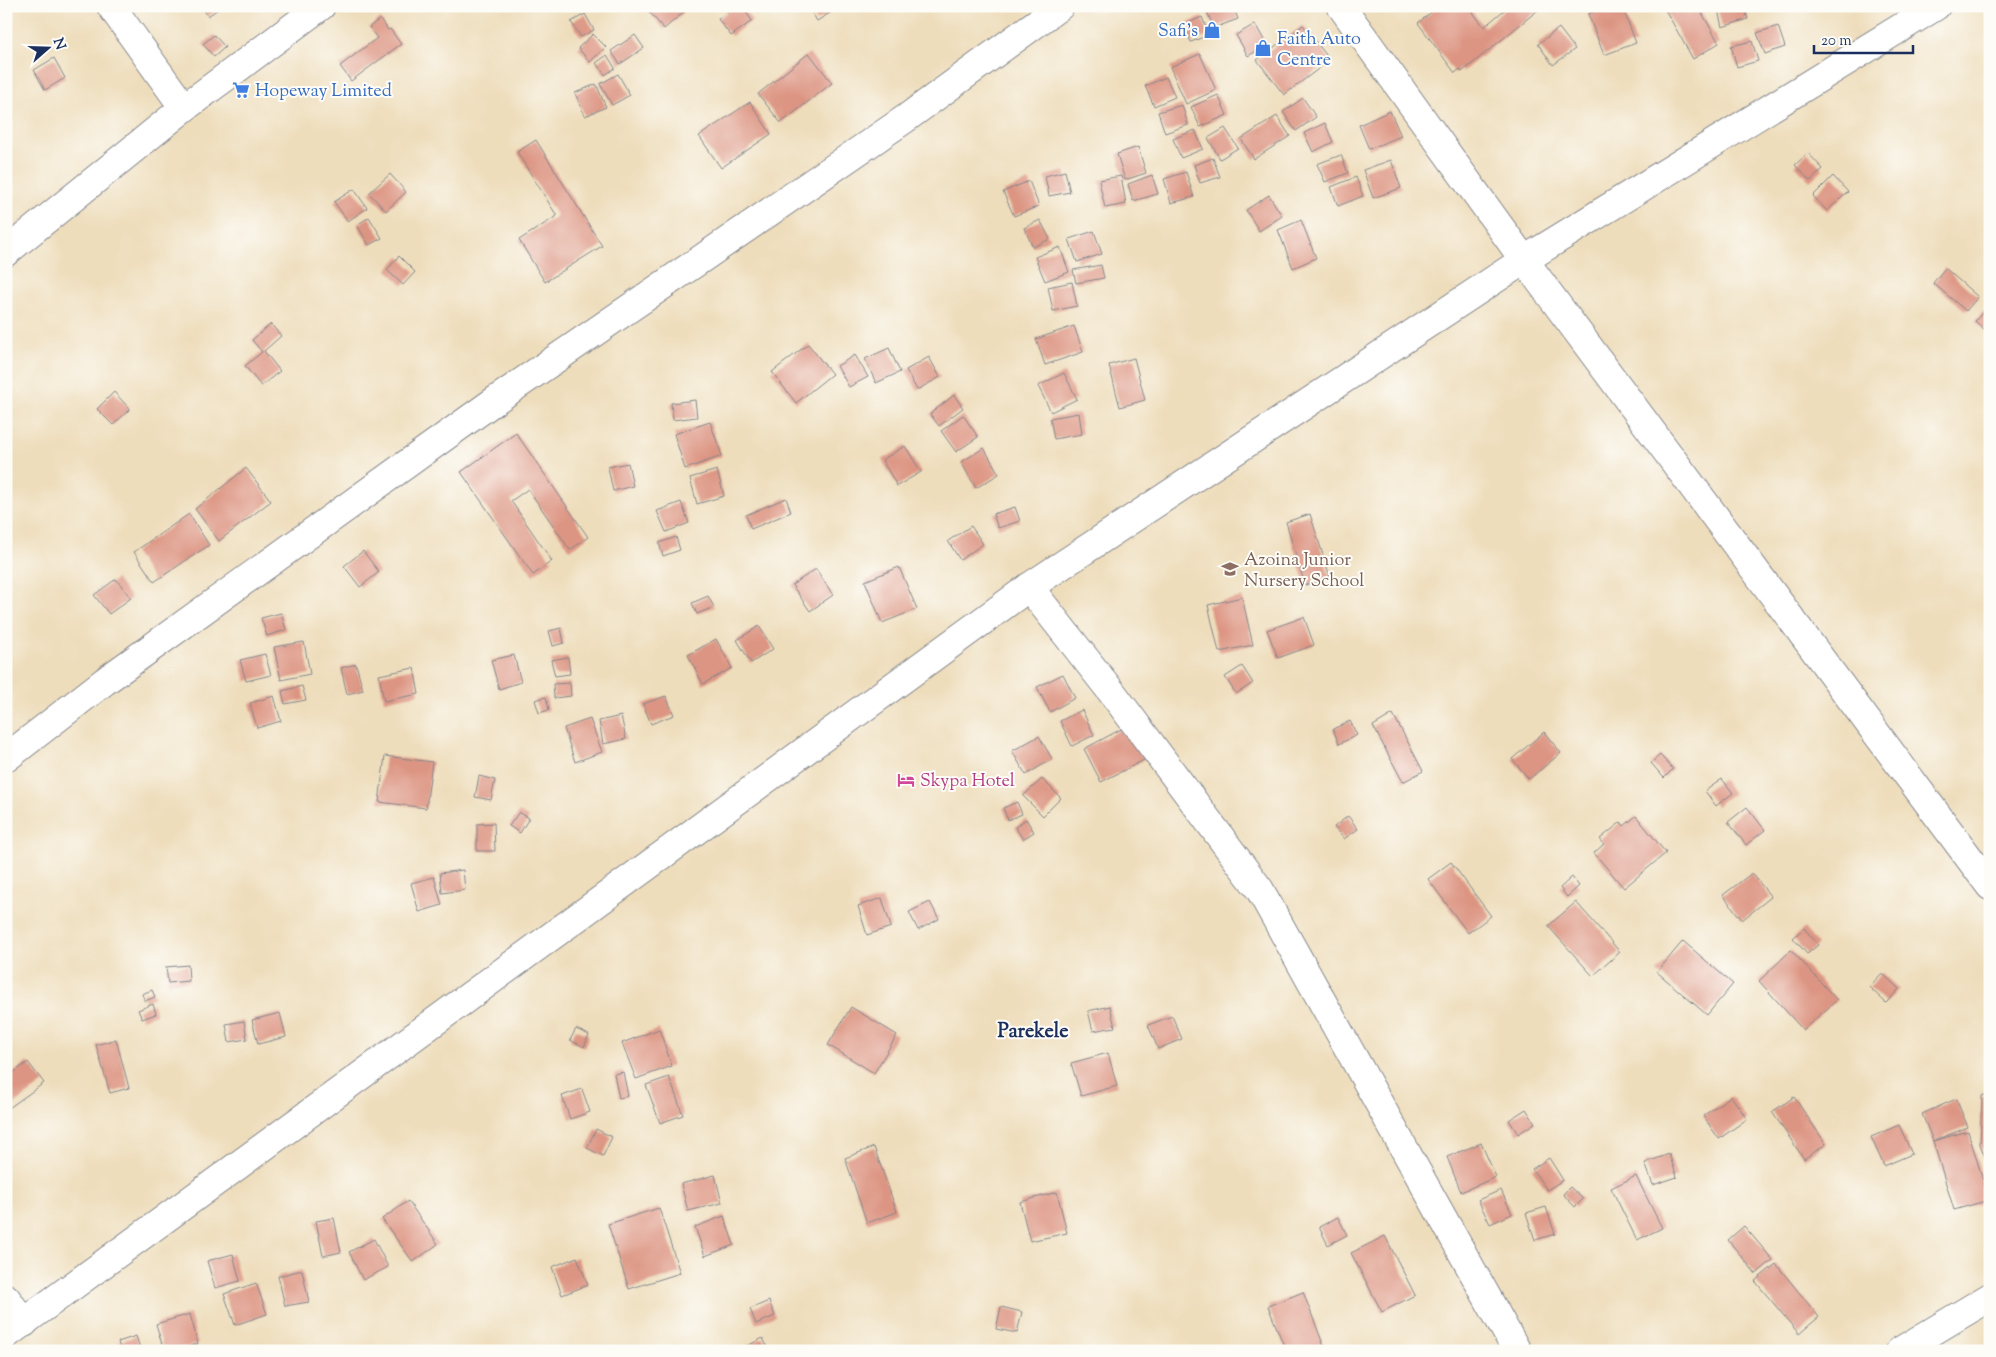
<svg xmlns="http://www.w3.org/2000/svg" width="1996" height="1357" viewBox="0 0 1996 1357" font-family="'Sorts Mill Goudy',serif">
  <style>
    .building { fill: #dd9583 }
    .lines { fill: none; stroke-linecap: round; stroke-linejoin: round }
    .street-casing { stroke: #84868c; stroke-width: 30 }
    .secondary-casing { stroke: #84868c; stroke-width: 30 }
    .street { stroke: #fff; stroke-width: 28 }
    .secondary { stroke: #fff; stroke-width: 28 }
    .labels { text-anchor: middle; stroke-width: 4; stroke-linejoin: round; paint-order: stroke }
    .shop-label { font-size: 18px; fill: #366cbe; stroke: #fdfcf7; text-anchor: start }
    .education-label { font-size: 18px; fill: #785e54; stroke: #fdfcf7; text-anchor: start }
    .hotel-label { font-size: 18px; fill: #b23c85; stroke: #fdfcf7; text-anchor: start }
    .quarter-label { font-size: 20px; font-weight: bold; fill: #1b2f5e; stroke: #fdfcf7 }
  </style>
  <rect width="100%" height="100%" fill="#fdfcf7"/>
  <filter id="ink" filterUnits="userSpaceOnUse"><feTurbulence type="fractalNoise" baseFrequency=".02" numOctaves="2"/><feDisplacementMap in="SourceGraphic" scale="10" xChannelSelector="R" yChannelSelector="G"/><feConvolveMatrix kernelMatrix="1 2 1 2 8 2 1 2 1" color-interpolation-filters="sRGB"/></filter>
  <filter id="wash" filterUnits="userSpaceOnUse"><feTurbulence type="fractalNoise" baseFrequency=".0096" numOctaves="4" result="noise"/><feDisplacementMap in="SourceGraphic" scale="20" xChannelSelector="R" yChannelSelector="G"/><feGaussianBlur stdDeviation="1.12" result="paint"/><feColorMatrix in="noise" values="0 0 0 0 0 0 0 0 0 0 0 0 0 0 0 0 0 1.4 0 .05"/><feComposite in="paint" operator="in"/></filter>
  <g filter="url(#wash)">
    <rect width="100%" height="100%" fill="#edb"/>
    <g id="blocks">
      <g class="building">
        <polygon points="201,6 222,6 208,16"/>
        <polygon points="644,6 679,6 684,12 664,29"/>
        <polygon points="735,6 742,6 752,21 731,36 718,19"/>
        <polygon points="808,6 834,6 836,9 817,21"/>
        <polygon points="1208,6 1233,6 1238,19 1214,28 1205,7"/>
        <polygon points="1439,6 1468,6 1484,27 1509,6 1543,6 1462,72 1460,69 1455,73 1418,23"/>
        <polygon points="1607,6 1622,6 1636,43 1604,55 1588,14"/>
        <polygon points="1663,6 1698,6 1719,43 1693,59"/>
        <polygon points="1717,6 1744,6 1748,19 1722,27"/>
        <polygon points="585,14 594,30 581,37 571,22"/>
        <polygon points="1202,17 1209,35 1191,42 1183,25"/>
        <polygon points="380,19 388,30 390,29 401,44 351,81 340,66 377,38 369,27"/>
        <polygon points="1255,24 1267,45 1248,56 1236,35"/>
        <polygon points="1303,25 1330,60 1284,95 1257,60"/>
        <polygon points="1778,26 1785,47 1765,54 1757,33"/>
        <polygon points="1559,28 1575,49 1553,65 1538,44"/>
        <polygon points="593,34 606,47 590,62 578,48"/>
        <polygon points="214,35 225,47 214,57 203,44"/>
        <polygon points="635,35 644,48 620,64 611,51"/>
        <polygon points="1752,41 1758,61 1737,67 1731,46"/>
        <polygon points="809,53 832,83 781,123 758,94"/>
        <polygon points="1200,54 1216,90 1186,104 1170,67"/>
        <polygon points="607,55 615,68 605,75 596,63"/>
        <polygon points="54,58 65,78 45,90 34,70"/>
        <polygon points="618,74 630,95 612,105 600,84"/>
        <polygon points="1166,77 1175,97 1154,106 1145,86"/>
        <polygon points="596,84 606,107 585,116 575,93"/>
        <polygon points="1218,95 1227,115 1200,127 1191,107"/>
        <polygon points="1303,98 1316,117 1296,131 1283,112"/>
        <polygon points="750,102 771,134 721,168 699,136"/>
        <polygon points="1182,105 1188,125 1165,133 1158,112"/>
        <polygon points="1390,111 1401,136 1369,149 1359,125"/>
        <polygon points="1277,116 1290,136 1254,159 1241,139"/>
        <polygon points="1325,123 1333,142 1313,152 1304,133"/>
        <polygon points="1225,128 1238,148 1220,159 1208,138"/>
        <polygon points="1195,130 1203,149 1181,158 1173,139"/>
        <polygon points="536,140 602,246 545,282 519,240 557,216 517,152"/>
        <polygon points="1138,147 1146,173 1125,180 1117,154"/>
        <polygon points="1808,153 1823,169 1810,181 1795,165"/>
        <polygon points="1341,155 1348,173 1325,182 1317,164"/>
        <polygon points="1213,158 1220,177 1200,183 1194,165"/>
        <polygon points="1391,160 1401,188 1373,198 1363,170"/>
        <polygon points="1065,171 1070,192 1049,196 1045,176"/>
        <polygon points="1186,172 1194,197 1171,203 1164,179"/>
        <polygon points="390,174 406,192 386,211 369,193"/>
        <polygon points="1152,175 1158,194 1133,201 1128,184"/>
        <polygon points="1121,176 1126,204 1105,208 1099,180"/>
        <polygon points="1833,176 1848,192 1827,211 1813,196"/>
        <polygon points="1356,177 1363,196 1338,206 1331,187"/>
        <polygon points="1029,181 1039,206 1014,216 1003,192"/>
        <polygon points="354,189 367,208 348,221 334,202"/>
        <polygon points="1269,195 1282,216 1259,231 1246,210"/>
        <polygon points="369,217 382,238 369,245 357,225"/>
        <polygon points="1040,220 1050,239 1033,247 1024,228"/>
        <polygon points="1301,220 1316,258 1293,268 1278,230"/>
        <polygon points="1094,231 1102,254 1077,262 1069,239"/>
        <polygon points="1060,247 1069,272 1045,281 1035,257"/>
        <polygon points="399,256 415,272 403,285 387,270"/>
        <polygon points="1101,265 1104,278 1076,283 1073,270"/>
        <polygon points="1945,268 1978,297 1966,311 1933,283"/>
        <polygon points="1072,282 1077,306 1053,311 1048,287"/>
        <polygon points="1990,304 1990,327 1986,331 1975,321"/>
        <polygon points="271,324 281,336 264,351 280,371 261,386 245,366 262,352 252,340"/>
        <polygon points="1074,326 1083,352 1045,365 1036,339"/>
        <polygon points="808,344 832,374 796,403 772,372"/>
        <polygon points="889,348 900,372 876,383 865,359"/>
        <polygon points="855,355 868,377 849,387 837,366"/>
        <polygon points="929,357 940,377 917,390 906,370"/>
        <polygon points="1134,358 1145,400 1120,407 1109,365"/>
        <polygon points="1064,373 1077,399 1051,412 1038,386"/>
        <polygon points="114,392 130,409 113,425 97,409"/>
        <polygon points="954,395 963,408 939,426 930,414"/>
        <polygon points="695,400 697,417 673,420 671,403"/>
        <polygon points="1079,413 1082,434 1054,439 1050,418"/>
        <polygon points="963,415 978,437 956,452 941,431"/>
        <polygon points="710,422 722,456 685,469 674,434"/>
        <polygon points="516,433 588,537 570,550 528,489 511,501 552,561 533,575 461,472"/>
        <polygon points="905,446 921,472 897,486 882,460"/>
        <polygon points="984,448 999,474 976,488 961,462"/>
        <polygon points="628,463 633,486 613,491 608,467"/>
        <polygon points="246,468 271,501 219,541 195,509"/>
        <polygon points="717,470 724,496 697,504 690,478"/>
        <polygon points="786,498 791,512 751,529 746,515"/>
        <polygon points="681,502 689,523 666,532 657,511"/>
        <polygon points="1015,507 1020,521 998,528 993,514"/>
        <polygon points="189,514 209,545 154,582 134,552"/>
        <polygon points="1310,514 1330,577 1305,585 1286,522"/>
        <polygon points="971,526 983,544 960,560 948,541"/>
        <polygon points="676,537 680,550 663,556 659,543"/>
        <polygon points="363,551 379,572 360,587 344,566"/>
        <polygon points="899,567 917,609 882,623 865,581"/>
        <polygon points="816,569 833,595 810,611 792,585"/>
        <polygon points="116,579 131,598 109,614 94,595"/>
        <polygon points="708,596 714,607 697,614 692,603"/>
        <polygon points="1242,597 1253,645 1219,652 1208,605"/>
        <polygon points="281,613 286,630 267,636 261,618"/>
        <polygon points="1304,617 1314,645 1278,658 1267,630"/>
        <polygon points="759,626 773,649 751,663 737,640"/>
        <polygon points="561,628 564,643 553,646 549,631"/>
        <polygon points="716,639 732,668 703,684 688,655"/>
        <polygon points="304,642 310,674 281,680 274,647"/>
        <polygon points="265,654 271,675 246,681 240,660"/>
        <polygon points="514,655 521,682 499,689 491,660"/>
        <polygon points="568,657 570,674 555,676 551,660"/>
        <polygon points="356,664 363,690 347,694 341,668"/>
        <polygon points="1242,666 1253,683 1236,694 1225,677"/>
        <polygon points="414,668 419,694 384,701 379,675"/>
        <polygon points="1063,674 1075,698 1050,712 1037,687"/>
        <polygon points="570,683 571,696 554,698 553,684"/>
        <polygon points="302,686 306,700 285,704 282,691"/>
        <polygon points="274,696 281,721 257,728 250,703"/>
        <polygon points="666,696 674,715 651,724 643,704"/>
        <polygon points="546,697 549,710 539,713 535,700"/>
        <polygon points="1082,710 1094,735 1072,746 1060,721"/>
        <polygon points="1393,714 1423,771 1403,782 1373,726"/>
        <polygon points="621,716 626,739 603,744 599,721"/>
        <polygon points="590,719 602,752 575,762 564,728"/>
        <polygon points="1350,721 1357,735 1339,744 1333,729"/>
        <polygon points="1127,726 1144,760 1101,782 1084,749"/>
        <polygon points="1544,732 1561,753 1529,779 1512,759"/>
        <polygon points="1039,736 1052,759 1026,775 1012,751"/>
        <polygon points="1660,755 1673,769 1664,778 1651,763"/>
        <polygon points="385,756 432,762 426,808 379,802"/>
        <polygon points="479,776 495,780 491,800 475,797"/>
        <polygon points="1042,779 1061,798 1043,816 1023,796"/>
        <polygon points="1722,779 1733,793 1716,806 1705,791"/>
        <polygon points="1017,802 1022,814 1008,820 1003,808"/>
        <polygon points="1747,807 1765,830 1746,845 1728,822"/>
        <polygon points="519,812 529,818 520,833 509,826"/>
        <polygon points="1348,816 1358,829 1344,839 1334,827"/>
        <polygon points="1636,816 1666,853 1624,888 1594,853 1604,844 1600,839 1621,822 1624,826"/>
        <polygon points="1026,819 1034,832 1023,839 1015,827"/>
        <polygon points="494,823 495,851 477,851 477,824"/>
        <polygon points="1451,862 1491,916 1468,933 1428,879"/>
        <polygon points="463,870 465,890 442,893 440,873"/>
        <polygon points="1752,873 1771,897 1742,920 1723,895"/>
        <polygon points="434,877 442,905 419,912 411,883"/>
        <polygon points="1572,877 1579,886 1567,897 1560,888"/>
        <polygon points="882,898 891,927 867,935 858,906"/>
        <polygon points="930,902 939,919 918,930 909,912"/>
        <polygon points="1576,902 1620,952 1593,976 1548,926"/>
        <polygon points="1804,928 1818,945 1807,954 1793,938"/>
        <polygon points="1683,941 1733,984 1707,1015 1657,972"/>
        <polygon points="1791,950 1837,1000 1803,1030 1759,981"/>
        <polygon points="188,965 189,981 168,983 166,967"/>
        <polygon points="1882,973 1899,989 1886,1003 1869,987"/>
        <polygon points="152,990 155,997 145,1001 142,994"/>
        <polygon points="153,1004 156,1014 142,1019 138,1010"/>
        <polygon points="1110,1006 1115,1027 1093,1031 1088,1011"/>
        <polygon points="851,1007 897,1035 874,1073 828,1045"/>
        <polygon points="280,1013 286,1037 258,1044 252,1020"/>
        <polygon points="1172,1016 1182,1039 1158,1049 1148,1025"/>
        <polygon points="244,1021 247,1039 229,1042 226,1024"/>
        <polygon points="576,1029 589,1035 584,1047 570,1040"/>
        <polygon points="659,1029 672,1066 636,1079 622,1043"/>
        <polygon points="116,1039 129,1088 110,1093 96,1045"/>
        <polygon points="1108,1053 1117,1086 1081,1096 1071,1063"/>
        <polygon points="28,1062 44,1083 6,1110 6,1078"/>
        <polygon points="623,1072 628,1096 619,1098 614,1074"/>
        <polygon points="669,1077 683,1115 660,1123 646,1085"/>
        <polygon points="582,1089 590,1112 570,1119 562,1096"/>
        <polygon points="1990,1093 1990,1171 1980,1144 1982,1096"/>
        <polygon points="1731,1096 1747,1119 1719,1139 1703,1116"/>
        <polygon points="1794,1097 1826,1144 1804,1159 1772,1112"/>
        <polygon points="1956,1099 1968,1127 1933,1141 1922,1114"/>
        <polygon points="1526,1109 1535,1123 1518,1134 1509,1120"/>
        <polygon points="1899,1125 1912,1154 1884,1166 1871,1137"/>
        <polygon points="596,1129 612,1137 603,1156 587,1148"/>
        <polygon points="1968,1131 1989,1200 1954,1210 1933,1141"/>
        <polygon points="1481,1143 1496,1177 1461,1192 1447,1157"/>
        <polygon points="874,1147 897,1212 867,1223 845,1158"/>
        <polygon points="1669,1154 1677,1177 1653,1185 1645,1163"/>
        <polygon points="1549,1158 1563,1180 1547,1190 1532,1169"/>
        <polygon points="715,1175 722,1203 688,1211 681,1184"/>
        <polygon points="1636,1176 1662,1228 1637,1240 1611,1188"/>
        <polygon points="1570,1187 1583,1199 1575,1207 1563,1194"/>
        <polygon points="1501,1190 1512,1214 1490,1224 1478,1200"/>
        <polygon points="1057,1192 1067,1233 1030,1241 1020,1202"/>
        <polygon points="408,1201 438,1244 413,1262 382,1219"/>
        <polygon points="1546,1207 1555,1234 1535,1240 1526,1213"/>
        <polygon points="659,1208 680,1273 629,1289 608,1224"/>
        <polygon points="724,1216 734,1245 705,1256 695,1227"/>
        <polygon points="1338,1217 1347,1235 1328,1245 1319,1227"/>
        <polygon points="334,1218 341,1252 323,1256 316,1221"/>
        <polygon points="1744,1226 1773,1260 1756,1274 1728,1240"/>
        <polygon points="1385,1236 1415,1295 1382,1312 1351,1253"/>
        <polygon points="374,1239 388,1267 363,1280 349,1252"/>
        <polygon points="233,1254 240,1281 215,1288 207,1261"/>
        <polygon points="577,1257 588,1285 562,1295 552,1267"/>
        <polygon points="1776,1264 1819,1317 1799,1334 1755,1281"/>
        <polygon points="302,1270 309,1302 285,1306 278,1276"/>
        <polygon points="256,1283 267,1314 235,1325 224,1294"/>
        <polygon points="1303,1292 1325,1349 1320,1351 1286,1351 1268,1306"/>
        <polygon points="769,1301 775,1316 756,1324 750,1309"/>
        <polygon points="1001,1307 1022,1312 1017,1333 996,1329"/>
        <polygon points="190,1314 198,1344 171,1351 164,1351 156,1324"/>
        <polygon points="136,1336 141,1351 121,1351 118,1342"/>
        <polygon points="763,1338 769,1351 737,1351"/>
      </g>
    </g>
  </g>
  <g filter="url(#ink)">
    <use href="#blocks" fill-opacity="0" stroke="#84868c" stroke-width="1"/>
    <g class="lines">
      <g class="street-casing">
        <g id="street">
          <polyline points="111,6 184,108"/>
          <polyline points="1341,6 1524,260 1990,886"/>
          <polyline points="1029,587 1114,695 1260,890 1517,1351"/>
          <polyline points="6,758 105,681 493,402 905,119 1060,6"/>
          <polyline points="6,1298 24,1323"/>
          <polyline points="6,1335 1029,587 1524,260 1936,6"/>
          <polyline points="1900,1351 1990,1297"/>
        </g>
      </g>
      <g class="secondary-casing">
        <polyline id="secondary" points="6,252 184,108 321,6"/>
      </g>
      <use href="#street" class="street"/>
      <use href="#secondary" class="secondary"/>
    </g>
  </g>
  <defs>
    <g id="shop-bare" transform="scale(1.35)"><path d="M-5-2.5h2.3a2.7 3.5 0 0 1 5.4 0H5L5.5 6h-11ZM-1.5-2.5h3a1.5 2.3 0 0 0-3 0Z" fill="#3f7fe0" stroke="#fdfcf7" stroke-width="2.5" paint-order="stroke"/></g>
    <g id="supermarket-bare" transform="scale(1.35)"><path d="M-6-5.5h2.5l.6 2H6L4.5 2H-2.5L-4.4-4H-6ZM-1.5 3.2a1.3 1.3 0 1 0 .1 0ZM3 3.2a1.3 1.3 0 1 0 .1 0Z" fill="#3f7fe0" stroke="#fdfcf7" stroke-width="2.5" paint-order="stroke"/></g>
    <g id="school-bare" transform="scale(1.35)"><path d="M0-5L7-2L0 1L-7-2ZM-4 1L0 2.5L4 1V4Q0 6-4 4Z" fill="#8d6e63" stroke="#fdfcf7" stroke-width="2.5" paint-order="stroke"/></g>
    <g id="hotel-bare" transform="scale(1.35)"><path d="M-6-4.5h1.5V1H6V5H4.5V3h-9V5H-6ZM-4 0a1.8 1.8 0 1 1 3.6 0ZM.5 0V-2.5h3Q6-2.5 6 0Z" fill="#d1479c" stroke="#fdfcf7" stroke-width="2.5" paint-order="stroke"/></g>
  </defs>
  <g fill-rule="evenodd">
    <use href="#shop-bare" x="1212" y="30"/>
    <use href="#shop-bare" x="1263" y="48"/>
    <use href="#supermarket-bare" x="241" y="90"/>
    <use href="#school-bare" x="1230" y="569"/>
    <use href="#hotel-bare" x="906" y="780"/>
  </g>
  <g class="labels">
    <g class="shop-label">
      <text x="1198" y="36" text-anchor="end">Safi's</text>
      <text x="1277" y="44">Faith Auto<tspan x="1277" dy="21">Centre</tspan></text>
      <text x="255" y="96">Hopeway Limited</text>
    </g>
    <g class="education-label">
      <text x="1244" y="565">Azoina Junior<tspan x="1244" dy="21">Nursery School</tspan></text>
    </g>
    <g class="hotel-label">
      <text x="920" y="786">Skypa Hotel</text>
    </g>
    <g class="quarter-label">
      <text x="1033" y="1037">Parekele</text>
    </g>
  </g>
  <rect width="1996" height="1357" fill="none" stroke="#fdfcf7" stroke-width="25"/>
  <g transform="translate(48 48) rotate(70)" stroke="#fdfcf7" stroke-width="4" paint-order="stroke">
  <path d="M0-4L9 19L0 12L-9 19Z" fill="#1b2f5e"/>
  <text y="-8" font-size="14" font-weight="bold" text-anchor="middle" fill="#1b2f5e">N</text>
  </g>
  <path d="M1814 45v8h99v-8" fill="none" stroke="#1b2f5e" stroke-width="2.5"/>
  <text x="1821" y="45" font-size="15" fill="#1b2f5e" stroke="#fdfcf7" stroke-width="4" paint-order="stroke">20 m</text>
</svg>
